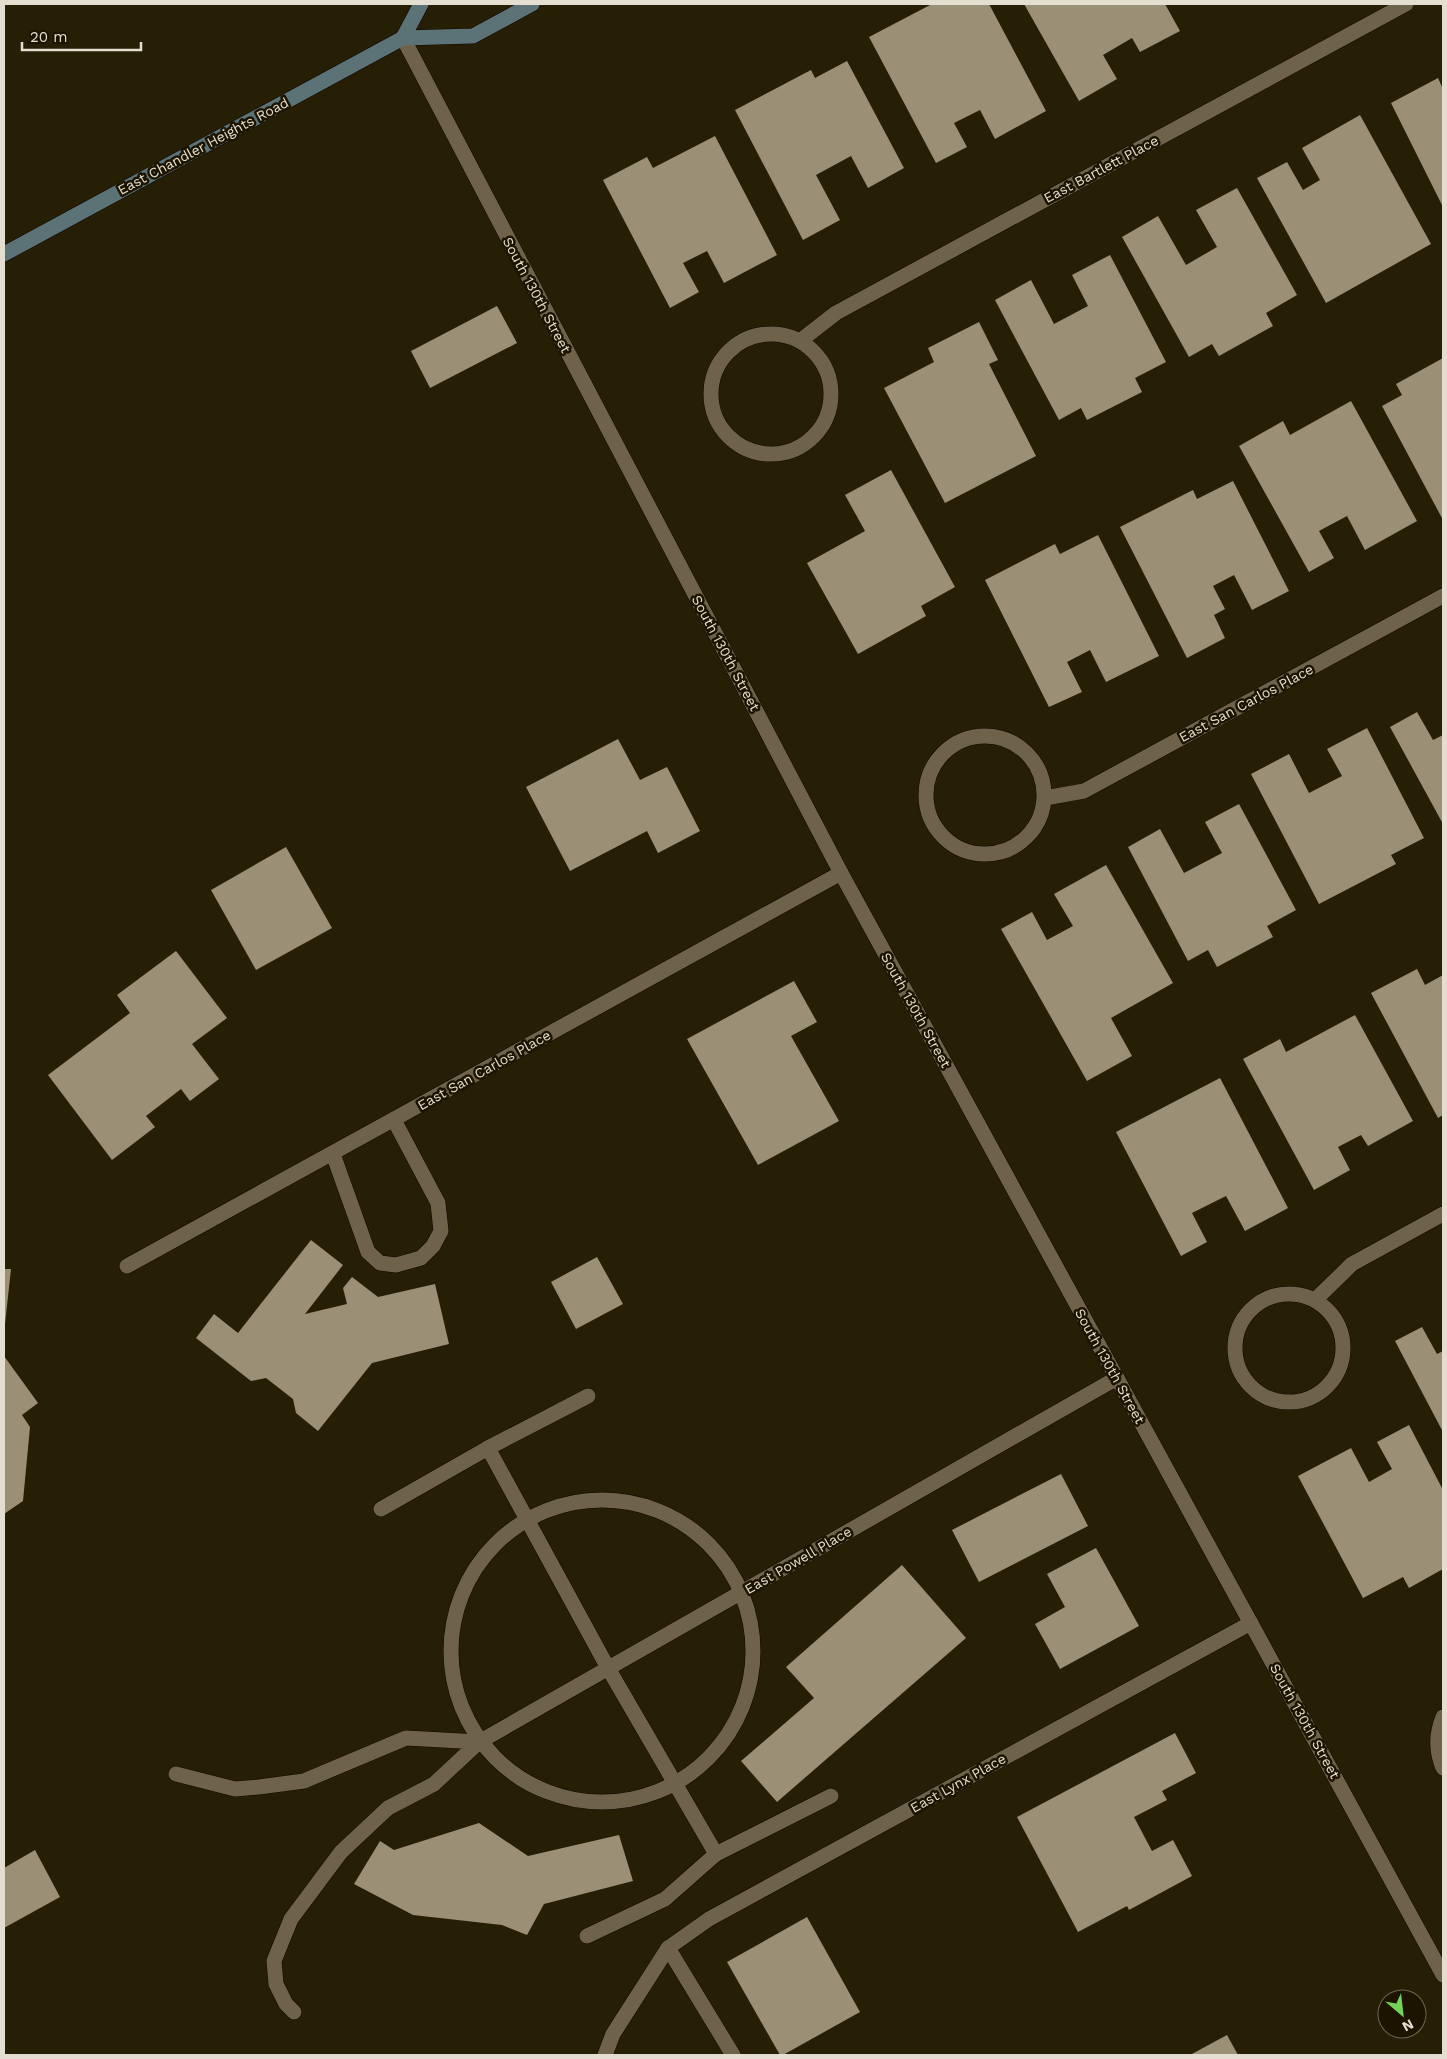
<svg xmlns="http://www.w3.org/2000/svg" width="1447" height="2059" viewBox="0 0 1447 2059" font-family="'Work Sans',sans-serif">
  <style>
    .building { fill: #9b9075 }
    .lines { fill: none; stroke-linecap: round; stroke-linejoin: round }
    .service-casing { stroke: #100700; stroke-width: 16 }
    .minor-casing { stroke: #100700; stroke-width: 16 }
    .secondary-casing { stroke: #100700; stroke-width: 16 }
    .service { stroke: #6e634a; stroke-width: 15 }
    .minor { stroke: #6e634a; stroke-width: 15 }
    .secondary { stroke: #5b7276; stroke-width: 15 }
    .labels { text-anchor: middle; stroke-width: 5; stroke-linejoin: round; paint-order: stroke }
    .street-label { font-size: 14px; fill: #e3decf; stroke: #1d1400 }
  </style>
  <rect width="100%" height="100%" fill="#271e06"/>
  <g class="building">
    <polygon points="932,4 989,4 1046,111 995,139 980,110 954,123 967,147 936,163 869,37"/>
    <polygon points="1024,4 1165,4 1180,31 1140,52 1132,38 1103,55 1117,79 1079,101"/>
    <polygon points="847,61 904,168 868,188 851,156 816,175 840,220 803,240 735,110 811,70 815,78"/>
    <polygon points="1438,78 1443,89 1443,207 1391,103"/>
    <polygon points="1360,115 1431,244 1326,303 1257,178 1287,162 1303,190 1320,180 1302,148"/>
    <polygon points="715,136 777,255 724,283 707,251 683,263 699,292 670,308 603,180 647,157 653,168"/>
    <polygon points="1237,188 1297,295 1266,313 1273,326 1219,356 1212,344 1189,357 1122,237 1158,216 1186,265 1217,247 1196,210"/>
    <polygon points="1110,255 1166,362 1135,378 1142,392 1087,420 1081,408 1059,420 995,300 1031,280 1054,324 1088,306 1072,275"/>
    <polygon points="497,306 517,343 430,388 411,351"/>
    <polygon points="979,322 998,360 989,364 1036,456 945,503 884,388 934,362 928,348"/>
    <polygon points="1443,358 1443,520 1382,406 1402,395 1396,384"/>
    <polygon points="1351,401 1417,521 1365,550 1347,516 1319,531 1334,558 1309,572 1239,446 1283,421 1290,435"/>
    <polygon points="891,470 955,587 921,606 926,616 858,654 807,563 865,531 845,495"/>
    <polygon points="1233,481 1289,591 1252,610 1234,575 1213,586 1225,609 1214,615 1225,638 1187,658 1120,527 1193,490 1197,499"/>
    <polygon points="1098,535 1159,656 1106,682 1090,650 1067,662 1082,692 1049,707 985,580 1055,544 1060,554"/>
    <polygon points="1417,712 1433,740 1443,735 1443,824 1390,727"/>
    <polygon points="1367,728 1424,838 1391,855 1396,864 1319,904 1251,774 1289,754 1309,793 1342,776 1327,749"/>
    <polygon points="618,739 640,780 667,767 700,831 658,853 647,831 570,871 526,787"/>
    <polygon points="1239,804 1296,910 1267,926 1273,937 1217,967 1208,950 1188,961 1128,847 1160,829 1184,873 1222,853 1205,822"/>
    <polygon points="286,847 332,928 256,970 211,890"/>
    <polygon points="1106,865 1173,983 1111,1018 1132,1056 1087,1081 1001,929 1032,912 1047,940 1073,926 1054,894"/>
    <polygon points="176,951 227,1018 192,1044 219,1079 190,1101 181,1089 146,1116 155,1127 112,1160 48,1075 130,1013 117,995"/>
    <polygon points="1417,969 1425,985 1443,975 1443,1115 1438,1118 1371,993"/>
    <polygon points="794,981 817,1022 791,1036 839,1121 758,1165 687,1039"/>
    <polygon points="1355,1015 1413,1121 1368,1146 1361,1135 1338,1147 1350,1170 1314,1190 1243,1059 1280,1039 1286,1052"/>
    <polygon points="1220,1078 1288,1208 1245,1231 1226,1196 1192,1213 1207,1242 1181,1256 1116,1132"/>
    <polygon points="311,1240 343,1265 305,1314 347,1304 343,1288 352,1277 378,1297 435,1284 449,1344 372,1363 318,1431 296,1413 293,1399 266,1378 251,1381 196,1338 214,1314 238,1333"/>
    <polygon points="597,1257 623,1304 576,1329 551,1282"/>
    <polygon points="4,1269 11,1269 5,1324 4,1324"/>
    <polygon points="1422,1327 1437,1354 1443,1351 1443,1432 1395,1341"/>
    <polygon points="4,1356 38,1403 22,1415 30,1427 23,1501 4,1514"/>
    <polygon points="1409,1425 1443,1490 1443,1569 1409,1588 1403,1577 1363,1598 1298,1476 1351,1448 1369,1482 1392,1469 1377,1442"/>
    <polygon points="1061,1474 1088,1526 979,1582 952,1530"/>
    <polygon points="1096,1548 1139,1626 1060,1669 1035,1624 1065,1607 1047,1574"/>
    <polygon points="902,1565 966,1638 777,1802 741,1761 814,1698 786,1667"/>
    <polygon points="1175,1733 1196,1773 1162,1791 1167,1800 1134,1817 1152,1851 1173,1840 1192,1876 1129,1910 1127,1906 1078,1932 1017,1817"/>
    <polygon points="479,1823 528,1856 619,1835 633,1881 544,1904 527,1935 502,1925 413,1915 354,1884 380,1841 394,1850"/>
    <polygon points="35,1850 60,1897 4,1928 4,1868"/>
    <polygon points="807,1917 860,2012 783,2055 780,2055 727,1962"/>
    <polygon points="1227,2035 1238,2055 1190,2055"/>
  </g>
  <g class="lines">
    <g class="service-casing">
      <g id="service">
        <polyline points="333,1154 368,1252 380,1263 396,1265 421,1258 433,1246 441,1231 438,1203 394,1120"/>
        <polyline points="488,1448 588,1396"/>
        <circle cx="602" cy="1651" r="151"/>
        <polyline points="381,1509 488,1448 608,1668 716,1854 665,1899 587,1936"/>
        <polyline points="176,1774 235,1789 259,1787 304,1781 406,1738 479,1742 434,1784 388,1808 341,1852 291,1919 274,1961 276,1984 286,2004 294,2012"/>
        <polyline points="716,1854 831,1796"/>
      </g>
    </g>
    <g class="minor-casing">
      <g id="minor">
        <polyline points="403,38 841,873 1443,1975"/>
        <circle cx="771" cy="394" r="60"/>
        <polyline points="800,341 836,313 1406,4"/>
        <circle cx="985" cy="795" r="59"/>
        <polyline points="1045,798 1084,791 1443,596"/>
        <polyline points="127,1266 841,873"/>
        <circle cx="1289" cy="1348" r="54"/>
        <polyline points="1315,1300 1352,1264 1443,1214"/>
        <path d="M1443 1717C1436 1734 1436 1751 1443 1768"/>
        <polyline points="479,1742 1117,1378"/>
        <polyline points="668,1948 733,2055"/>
        <polyline points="605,2055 613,2034 668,1948 709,1919 1251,1623"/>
      </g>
    </g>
    <g class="secondary-casing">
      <g id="secondary">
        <polyline points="403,38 421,4"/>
        <polyline points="4,254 403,38 473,36 532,4"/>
      </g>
    </g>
    <use href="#service" class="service"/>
    <use href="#minor" class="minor"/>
    <use href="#secondary" class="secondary"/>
  </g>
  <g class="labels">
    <g class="street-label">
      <text transform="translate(203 146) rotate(-28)" y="5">East Chandler Heights Road</text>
      <text transform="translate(1101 169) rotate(-28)" y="5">East Bartlett Place</text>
      <text transform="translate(537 295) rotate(62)" y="5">South 130th Street</text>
      <text transform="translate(726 653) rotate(62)" y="5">South 130th Street</text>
      <text transform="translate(1246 703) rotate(-28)" y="5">East San Carlos Place</text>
      <text transform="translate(916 1010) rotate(61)" y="5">South 130th Street</text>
      <text transform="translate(484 1070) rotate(-29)" y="5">East San Carlos Place</text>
      <text transform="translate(1110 1366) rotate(61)" y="5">South 130th Street</text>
      <text transform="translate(798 1560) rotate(-30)" y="5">East Powell Place</text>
      <text transform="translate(1305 1721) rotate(61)" y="5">South 130th Street</text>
      <text transform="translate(958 1783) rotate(-29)" y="5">East Lynx Place</text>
    </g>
  </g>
  <rect width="1447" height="2059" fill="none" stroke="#e3decf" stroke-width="10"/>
  <g transform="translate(1402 2014) rotate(152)"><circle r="24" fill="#1d1400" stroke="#6c6553"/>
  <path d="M0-4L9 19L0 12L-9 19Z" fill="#76d25a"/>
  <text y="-8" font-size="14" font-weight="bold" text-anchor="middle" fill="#e3decf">N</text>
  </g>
  <path d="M22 42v8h119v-8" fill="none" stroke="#e3decf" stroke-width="2.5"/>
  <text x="30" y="42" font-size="15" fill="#e3decf" stroke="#1d1400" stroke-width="4" paint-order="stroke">20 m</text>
</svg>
